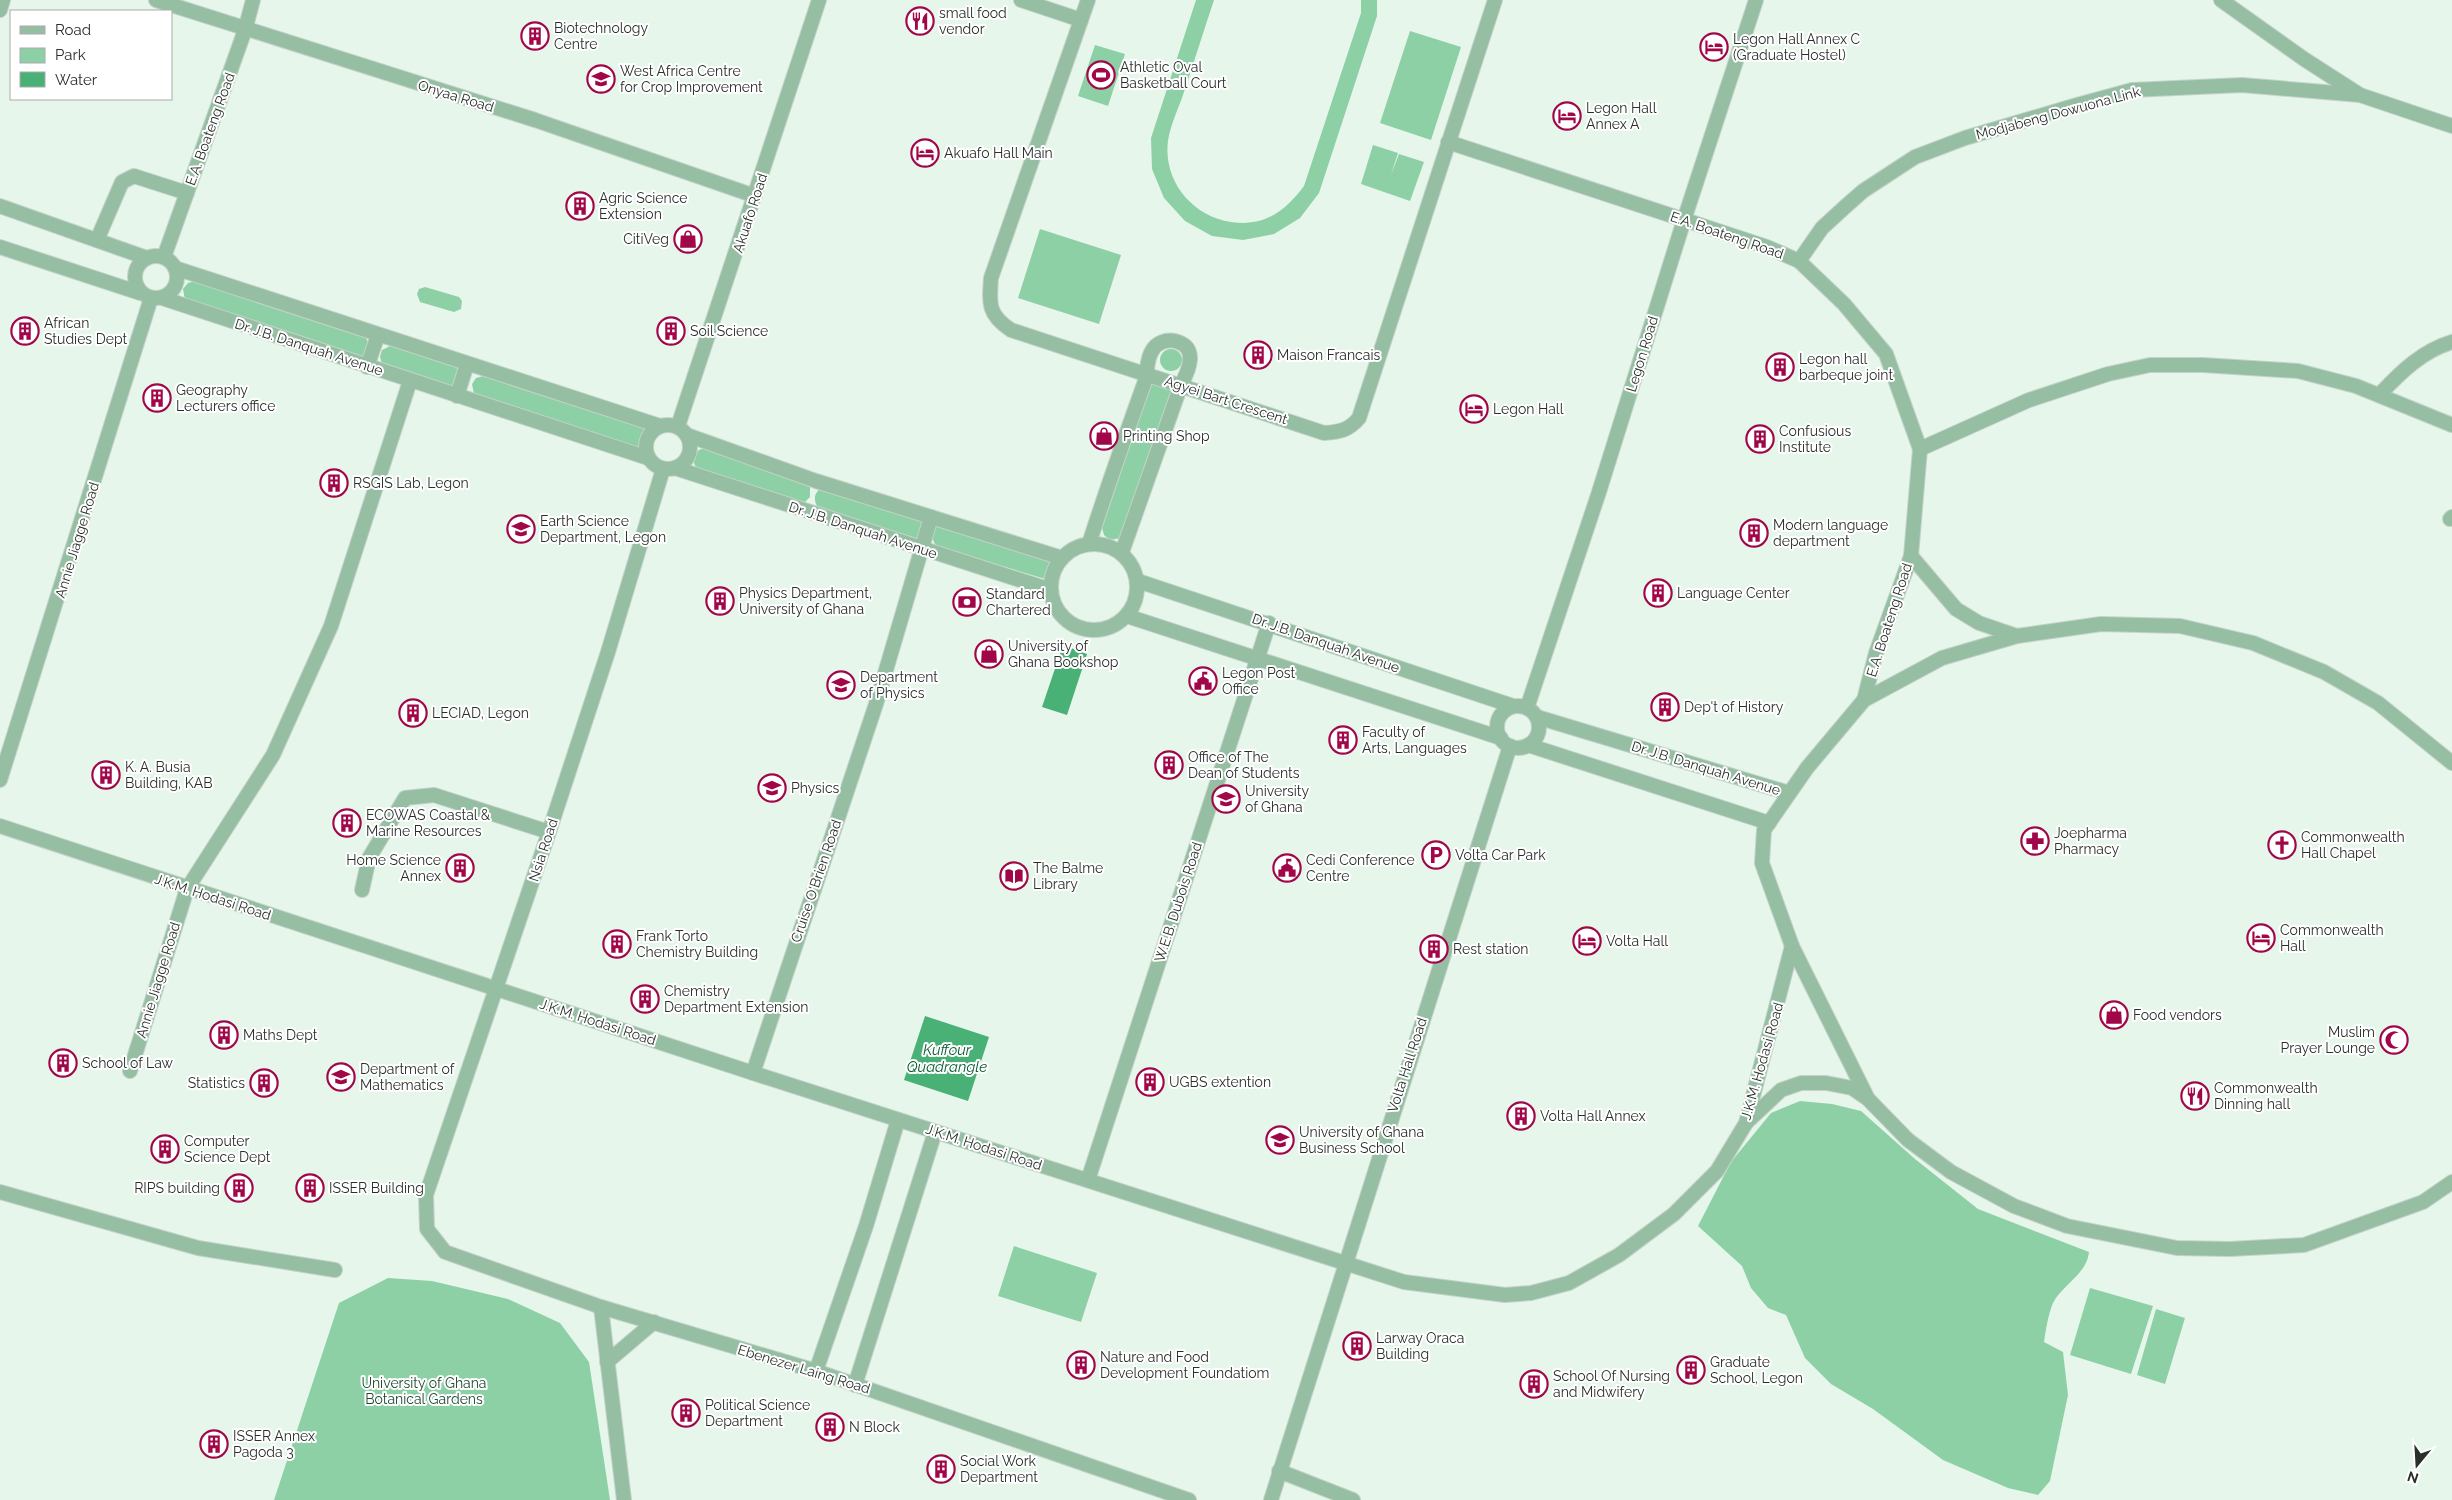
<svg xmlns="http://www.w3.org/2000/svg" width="2452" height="1500" viewBox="0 0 2452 1500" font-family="Raleway,sans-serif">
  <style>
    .green { fill: #8ed0a6 }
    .water { fill: #49b076 }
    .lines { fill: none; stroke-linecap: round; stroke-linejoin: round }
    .minor-casing { stroke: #c4d2c8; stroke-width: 16 }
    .minor { stroke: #96bea3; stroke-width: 14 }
    .labels { text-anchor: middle; stroke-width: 4; stroke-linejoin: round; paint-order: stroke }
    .poi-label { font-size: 14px; fill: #292f2b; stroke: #fff; text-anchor: start }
    .street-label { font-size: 14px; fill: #292f2b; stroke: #fff }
    .park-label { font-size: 14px; fill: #1e4830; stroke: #fff }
    .water-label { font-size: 15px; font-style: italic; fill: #095933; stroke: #fff }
  </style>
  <rect width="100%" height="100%" fill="#e6f6eb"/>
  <g class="green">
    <path d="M1196 0H1214C1203 33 1193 65 1182 98 1177 111 1170 127 1168 141 1163 181 1192 216 1231 222 1265 227 1285 211 1304 186L1361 13V0H1377V16L1319 193 1300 218 1274 234 1243 240 1212 236 1185 221 1164 198 1152 169 1151 138Z"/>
    <polygon points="1410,31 1461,47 1431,140 1380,123"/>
    <polygon points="1095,45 1125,54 1108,106 1078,96"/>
    <polygon points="1373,145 1398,153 1391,175 1399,154 1424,162 1410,201 1361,184"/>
    <polygon points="1040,229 1121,255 1099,324 1018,298"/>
    <polygon points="195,281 365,336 369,344 365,356 361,358 185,300 183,289 188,283"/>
    <polygon points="425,287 459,297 462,301 461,309 454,312 420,302 417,294 419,289"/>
    <polygon points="392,345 456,366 460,378 452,388 382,364 380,357 382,350"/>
    <circle cx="1171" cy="360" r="11"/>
    <path d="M483 376 642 426C648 434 647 442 638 448L474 394 472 384 476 378Z"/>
    <polygon points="1158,380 1173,391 1121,538 1110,540 1104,535 1102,528 1151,383"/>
    <path d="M705 448 810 484V497L804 503 698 470C690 461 693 450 705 448Z"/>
    <path d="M822 488 920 517 924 524 920 536 916 538 819 509C814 503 812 493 822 488Z"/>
    <polygon points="939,525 1051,561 1051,573 1045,579 936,546 931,536 933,529"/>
    <path d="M1800 1101 1832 1104 1861 1111 1915 1159 1978 1209 2089 1252C2087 1274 2062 1285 2053 1303 2048 1315 2046 1329 2044 1342L2063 1352 2068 1395 2050 1481 2038 1495 2008 1488 1943 1460 1873 1409 1831 1384 1805 1358 1786 1315 1768 1308 1751 1288 1742 1266 1698 1226 1731 1162 1771 1113Z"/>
    <polygon points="1014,1246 1097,1273 1081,1322 998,1296"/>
    <polygon points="388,1278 432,1281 508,1299 560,1323 589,1362 610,1500 274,1500 339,1303"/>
    <polygon points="2090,1288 2153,1306 2131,1374 2070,1355"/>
    <polygon points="2156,1309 2185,1318 2165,1384 2137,1375"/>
  </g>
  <g class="water">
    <polygon points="1063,645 1087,654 1067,715 1042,707"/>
    <polygon points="925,1016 989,1037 968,1101 904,1080"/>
  </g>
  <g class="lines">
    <g class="minor-casing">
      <g id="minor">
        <polyline points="156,0 535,120 755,196"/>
        <polyline points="1021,0 1081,20"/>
        <path d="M1088 0 991 278C989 304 988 315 1011 330L1324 433C1340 432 1349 430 1359 418L1495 0"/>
        <polyline points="2221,0 2304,59 2360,95 2452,126"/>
        <polyline points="0,10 3,0"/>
        <polyline points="1448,142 1767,247 1799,261 1844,304 1886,354 1920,449 1911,556 1876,653 1864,700"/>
        <polyline points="0,206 147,258"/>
        <polyline points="97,240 122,182 134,176 187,193"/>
        <polyline points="0,247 140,293"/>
        <circle cx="156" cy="277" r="21"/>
        <polyline points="164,257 245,30 253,0"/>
        <polyline points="1799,261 1822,228 1846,206 1863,191 1915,157 1965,138 2077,105 2132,90 2242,85 2360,95"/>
        <polyline points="175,268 660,426"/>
        <polyline points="162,298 648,458"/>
        <polyline points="367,367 378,335"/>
        <path d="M2380 394C2401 372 2422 351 2452 342"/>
        <polyline points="457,396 467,364"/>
        <circle cx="668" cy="447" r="22"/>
        <polyline points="678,426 819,0"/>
        <polyline points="687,435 816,481 1062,558"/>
        <polyline points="1920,449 2029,400 2108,374 2150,365 2203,365 2298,371 2356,386 2452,425"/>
        <polyline points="675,468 1051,590"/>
        <polyline points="663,469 608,652 549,832 426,1195 427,1229 445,1252 601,1307 816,1371 1189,1500"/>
        <polyline points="2450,519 2452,517"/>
        <circle cx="1094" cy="587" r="43"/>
        <path d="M1089 544C1106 490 1125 437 1144 384 1148 373 1146 360 1152 351 1156 343 1166 339 1175 341 1199 347 1189 370 1181 385L1122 552"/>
        <polyline points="1911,556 1956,609 1979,623 2017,636"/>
        <polyline points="1138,581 1513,706"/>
        <polyline points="1127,616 1501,738"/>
        <circle cx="1518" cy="727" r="21"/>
        <polyline points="1527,708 1599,492 1684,220 1756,0"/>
        <polyline points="1537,717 1789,793"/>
        <polyline points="1528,745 1769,823"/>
        <polyline points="0,780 151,298"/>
        <polyline points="0,826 753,1073 1404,1282 1505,1295 1531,1293 1569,1283 1619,1255 1674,1214 1717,1171 1746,1123 1792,946"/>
        <polyline points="362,890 369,858 405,798 434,795 549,832"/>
        <polyline points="130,1071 187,889 273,755 331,626 410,381"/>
        <polyline points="753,1073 876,704 931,517"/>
        <polyline points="1868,1099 1792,946 1762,863 1764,830 1807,768 1864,700 1942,658 2017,636 2101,624 2180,626 2253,643 2324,672 2378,703 2452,763"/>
        <polyline points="1747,1122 1781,1090 1801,1083 1826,1083 1852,1088 1868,1099 1908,1140 1951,1172 2014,1206 2067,1226 2177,1248 2230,1249 2304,1245 2423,1202 2452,1182"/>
        <polyline points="1088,1180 1269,623"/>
        <polyline points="0,1192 198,1248 335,1270"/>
        <polyline points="601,1307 624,1500"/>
        <polyline points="607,1362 654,1322"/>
        <polyline points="816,1371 866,1226 898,1120"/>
        <polyline points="855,1385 935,1132"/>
        <polyline points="1279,1471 1353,1500"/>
        <polyline points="1271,1500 1510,746"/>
      </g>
    </g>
    <use href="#minor" class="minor"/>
  </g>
  <defs>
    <g id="restaurant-ring" transform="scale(1.4375)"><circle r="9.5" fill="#fff" stroke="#a10748" stroke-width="1.5"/><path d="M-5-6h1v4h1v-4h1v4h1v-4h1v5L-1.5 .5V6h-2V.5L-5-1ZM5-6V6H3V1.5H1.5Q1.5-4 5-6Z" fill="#a10748"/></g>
    <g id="building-ring" transform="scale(1.4375)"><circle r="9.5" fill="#fff" stroke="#a10748" stroke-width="1.5"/><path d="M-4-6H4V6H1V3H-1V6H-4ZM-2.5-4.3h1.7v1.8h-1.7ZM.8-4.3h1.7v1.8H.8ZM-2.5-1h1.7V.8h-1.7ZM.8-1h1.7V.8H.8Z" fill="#a10748"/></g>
    <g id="hotel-ring" transform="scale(1.4375)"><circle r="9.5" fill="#fff" stroke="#a10748" stroke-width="1.5"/><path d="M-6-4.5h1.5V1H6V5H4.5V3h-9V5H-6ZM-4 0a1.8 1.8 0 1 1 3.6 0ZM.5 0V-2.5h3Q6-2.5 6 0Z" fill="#a10748"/></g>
    <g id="stadium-ring" transform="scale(1.4375)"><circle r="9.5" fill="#fff" stroke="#a10748" stroke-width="1.5"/><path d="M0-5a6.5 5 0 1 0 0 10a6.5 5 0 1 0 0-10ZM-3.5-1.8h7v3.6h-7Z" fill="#a10748"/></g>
    <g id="school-ring" transform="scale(1.4375)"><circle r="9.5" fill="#fff" stroke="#a10748" stroke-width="1.5"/><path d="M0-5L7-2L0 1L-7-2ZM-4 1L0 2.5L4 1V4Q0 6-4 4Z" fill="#a10748"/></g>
    <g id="shop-ring" transform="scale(1.4375)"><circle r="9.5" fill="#fff" stroke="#a10748" stroke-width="1.5"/><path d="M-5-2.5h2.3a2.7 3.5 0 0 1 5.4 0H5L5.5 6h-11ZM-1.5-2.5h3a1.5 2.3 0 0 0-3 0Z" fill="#a10748"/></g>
    <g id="university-ring" transform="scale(1.4375)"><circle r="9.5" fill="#fff" stroke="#a10748" stroke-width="1.5"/><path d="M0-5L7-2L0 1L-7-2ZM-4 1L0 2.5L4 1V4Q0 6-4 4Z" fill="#a10748"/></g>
    <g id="bank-ring" transform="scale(1.4375)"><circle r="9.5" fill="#fff" stroke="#a10748" stroke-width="1.5"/><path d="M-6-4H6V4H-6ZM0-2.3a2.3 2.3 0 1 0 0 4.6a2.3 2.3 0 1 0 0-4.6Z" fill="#a10748"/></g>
    <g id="civic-ring" transform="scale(1.4375)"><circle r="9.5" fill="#fff" stroke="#a10748" stroke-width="1.5"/><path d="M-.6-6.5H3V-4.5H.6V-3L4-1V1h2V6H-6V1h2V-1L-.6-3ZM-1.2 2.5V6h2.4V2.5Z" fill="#a10748"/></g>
    <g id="pharmacy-ring" transform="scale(1.4375)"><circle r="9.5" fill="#fff" stroke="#a10748" stroke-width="1.5"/><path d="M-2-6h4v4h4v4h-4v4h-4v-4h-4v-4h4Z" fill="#a10748"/></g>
    <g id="church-ring" transform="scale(1.4375)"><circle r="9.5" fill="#fff" stroke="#a10748" stroke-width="1.5"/><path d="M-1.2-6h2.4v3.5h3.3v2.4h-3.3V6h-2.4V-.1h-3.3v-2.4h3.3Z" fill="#a10748"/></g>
    <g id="parking-ring" transform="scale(1.4375)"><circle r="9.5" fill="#fff" stroke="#a10748" stroke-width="1.5"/><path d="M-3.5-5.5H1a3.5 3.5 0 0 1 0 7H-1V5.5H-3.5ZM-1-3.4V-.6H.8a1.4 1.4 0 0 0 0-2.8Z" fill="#a10748"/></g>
    <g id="library-ring" transform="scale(1.4375)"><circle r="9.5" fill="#fff" stroke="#a10748" stroke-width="1.5"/><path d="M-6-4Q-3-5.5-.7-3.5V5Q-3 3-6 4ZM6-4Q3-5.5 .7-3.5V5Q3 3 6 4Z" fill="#a10748"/></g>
    <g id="mosque-ring" transform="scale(1.4375)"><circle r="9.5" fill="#fff" stroke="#a10748" stroke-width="1.5"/><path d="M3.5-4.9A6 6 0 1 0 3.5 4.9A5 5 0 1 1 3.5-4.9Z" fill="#a10748"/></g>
  </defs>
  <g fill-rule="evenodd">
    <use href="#restaurant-ring" x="920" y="21"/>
    <use href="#building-ring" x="535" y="36"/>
    <use href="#hotel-ring" x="1714" y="47"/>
    <use href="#stadium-ring" x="1101" y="75"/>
    <use href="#school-ring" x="601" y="79"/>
    <use href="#hotel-ring" x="1567" y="116"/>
    <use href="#hotel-ring" x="925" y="153"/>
    <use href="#building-ring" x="580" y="206"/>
    <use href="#shop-ring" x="688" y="239"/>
    <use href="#building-ring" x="25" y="331"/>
    <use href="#building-ring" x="671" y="331"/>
    <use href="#building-ring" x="1258" y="355"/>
    <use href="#building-ring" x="1780" y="367"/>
    <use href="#building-ring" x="157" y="398"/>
    <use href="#hotel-ring" x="1474" y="409"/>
    <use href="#shop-ring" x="1104" y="436"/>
    <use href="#building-ring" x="1760" y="439"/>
    <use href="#building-ring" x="334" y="483"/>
    <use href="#university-ring" x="521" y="529"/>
    <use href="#building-ring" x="1754" y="533"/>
    <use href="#building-ring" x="1658" y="593"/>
    <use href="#building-ring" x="720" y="601"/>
    <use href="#bank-ring" x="967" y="602"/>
    <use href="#shop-ring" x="989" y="654"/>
    <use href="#civic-ring" x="1203" y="681"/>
    <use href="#university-ring" x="841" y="685"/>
    <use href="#building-ring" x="1665" y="707"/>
    <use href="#building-ring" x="413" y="713"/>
    <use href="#building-ring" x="1343" y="740"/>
    <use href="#building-ring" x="1169" y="765"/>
    <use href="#building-ring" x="106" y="775"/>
    <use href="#university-ring" x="772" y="788"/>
    <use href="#university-ring" x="1226" y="799"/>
    <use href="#building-ring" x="347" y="823"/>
    <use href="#pharmacy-ring" x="2035" y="841"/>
    <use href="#church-ring" x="2282" y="845"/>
    <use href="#parking-ring" x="1436" y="855"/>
    <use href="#building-ring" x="460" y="868"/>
    <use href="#civic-ring" x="1287" y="868"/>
    <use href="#library-ring" x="1014" y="876"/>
    <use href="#hotel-ring" x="2261" y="938"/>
    <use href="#hotel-ring" x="1587" y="941"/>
    <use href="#building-ring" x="617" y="944"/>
    <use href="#building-ring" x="1434" y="949"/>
    <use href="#building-ring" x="645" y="999"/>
    <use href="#shop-ring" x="2114" y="1015"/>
    <use href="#building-ring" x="224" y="1035"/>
    <use href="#mosque-ring" x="2394" y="1040"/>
    <use href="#building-ring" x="63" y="1063"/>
    <use href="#school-ring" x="341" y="1077"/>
    <use href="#building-ring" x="1150" y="1082"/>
    <use href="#building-ring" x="264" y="1083"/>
    <use href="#restaurant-ring" x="2195" y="1096"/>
    <use href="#building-ring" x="1521" y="1116"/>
    <use href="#university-ring" x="1280" y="1140"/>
    <use href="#building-ring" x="165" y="1149"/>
    <use href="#building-ring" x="239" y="1188"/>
    <use href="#building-ring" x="310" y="1188"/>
    <use href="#building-ring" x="1357" y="1346"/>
    <use href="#building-ring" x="1081" y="1365"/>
    <use href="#building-ring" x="1691" y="1370"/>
    <use href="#building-ring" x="1534" y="1384"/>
    <use href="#building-ring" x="686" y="1413"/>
    <use href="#building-ring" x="830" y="1427"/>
    <use href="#building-ring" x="214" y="1444"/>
    <use href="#building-ring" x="941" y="1469"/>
  </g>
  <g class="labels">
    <g class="poi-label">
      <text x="939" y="18">small food<tspan x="939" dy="16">vendor</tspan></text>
      <text x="554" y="33">Biotechnology<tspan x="554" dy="16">Centre</tspan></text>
      <text x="1733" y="44">Legon Hall Annex C<tspan x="1733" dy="16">(Graduate Hostel)</tspan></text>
      <text x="1120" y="72">Athletic Oval<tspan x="1120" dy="16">Basketball Court</tspan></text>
      <text x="620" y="76">West Africa Centre<tspan x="620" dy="16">for Crop Improvement</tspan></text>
      <text x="1586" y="113">Legon Hall<tspan x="1586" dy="16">Annex A</tspan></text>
      <text x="944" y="158">Akuafo Hall Main</text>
      <text x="599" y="203">Agric Science<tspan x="599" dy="16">Extension</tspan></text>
      <text x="669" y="244" text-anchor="end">CitiVeg</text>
      <text x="44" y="328">African<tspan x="44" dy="16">Studies Dept</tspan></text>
      <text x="690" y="336">Soil Science</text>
      <text x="1277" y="360">Maison Francais</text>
      <text x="1799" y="364">Legon hall<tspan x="1799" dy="16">barbeque joint</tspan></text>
      <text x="176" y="395">Geography<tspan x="176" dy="16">Lecturers office</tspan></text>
      <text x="1493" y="414">Legon Hall</text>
      <text x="1779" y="436">Confusious<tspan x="1779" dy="16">Institute</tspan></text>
      <text x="1123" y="441">Printing Shop</text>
      <text x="353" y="488">RSGIS Lab, Legon</text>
      <text x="540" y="526">Earth Science<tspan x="540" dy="16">Department, Legon</tspan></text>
      <text x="1773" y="530">Modern language<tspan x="1773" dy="16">department</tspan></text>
      <text x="739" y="598">Physics Department,<tspan x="739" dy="16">University of Ghana</tspan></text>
      <text x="1677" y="598">Language Center</text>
      <text x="986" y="599">Standard<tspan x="986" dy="16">Chartered</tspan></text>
      <text x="1008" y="651">University of<tspan x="1008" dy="16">Ghana Bookshop</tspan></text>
      <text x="1222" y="678">Legon Post<tspan x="1222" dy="16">Office</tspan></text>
      <text x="860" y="682">Department<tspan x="860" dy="16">of Physics</tspan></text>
      <text x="1684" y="712">Dep't of History</text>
      <text x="432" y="718">LECIAD, Legon</text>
      <text x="1362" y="737">Faculty of<tspan x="1362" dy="16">Arts, Languages</tspan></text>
      <text x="1188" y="762">Office of The<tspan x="1188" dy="16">Dean of Students</tspan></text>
      <text x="125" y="772">K. A. Busia<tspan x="125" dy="16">Building, KAB</tspan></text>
      <text x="791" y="793">Physics</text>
      <text x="1245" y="796">University<tspan x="1245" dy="16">of Ghana</tspan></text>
      <text x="366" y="820">ECOWAS Coastal &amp;<tspan x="366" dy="16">Marine Resources</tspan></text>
      <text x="2054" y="838">Joepharma<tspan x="2054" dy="16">Pharmacy</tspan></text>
      <text x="2301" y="842">Commonwealth<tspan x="2301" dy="16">Hall Chapel</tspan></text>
      <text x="1455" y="860">Volta Car Park</text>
      <text x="441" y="865" text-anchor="end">Home Science<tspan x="441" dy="16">Annex</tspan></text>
      <text x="1306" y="865">Cedi Conference<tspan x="1306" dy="16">Centre</tspan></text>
      <text x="1033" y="873">The Balme<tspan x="1033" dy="16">Library</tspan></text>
      <text x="2280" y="935">Commonwealth<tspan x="2280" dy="16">Hall</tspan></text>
      <text x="636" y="941">Frank Torto<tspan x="636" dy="16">Chemistry Building</tspan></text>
      <text x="1606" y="946">Volta Hall</text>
      <text x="1453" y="954">Rest station</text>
      <text x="664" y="996">Chemistry<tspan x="664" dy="16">Department Extension</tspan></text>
      <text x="2133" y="1020">Food vendors</text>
      <text x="2375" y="1037" text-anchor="end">Muslim<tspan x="2375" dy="16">Prayer Lounge</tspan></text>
      <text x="243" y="1040">Maths Dept</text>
      <text x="82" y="1068">School of Law</text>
      <text x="360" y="1074">Department of<tspan x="360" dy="16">Mathematics</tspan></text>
      <text x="1169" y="1087">UGBS extention</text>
      <text x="245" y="1088" text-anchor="end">Statistics</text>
      <text x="2214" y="1093">Commonwealth<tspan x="2214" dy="16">Dinning hall</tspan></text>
      <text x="1540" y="1121">Volta Hall Annex</text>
      <text x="1299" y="1137">University of Ghana<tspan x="1299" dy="16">Business School</tspan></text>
      <text x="184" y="1146">Computer<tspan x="184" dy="16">Science Dept</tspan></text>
      <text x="220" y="1193" text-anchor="end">RIPS building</text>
      <text x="329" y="1193">ISSER Building</text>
      <text x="1376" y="1343">Larway Oraca<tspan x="1376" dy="16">Building</tspan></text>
      <text x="1100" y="1362">Nature and Food<tspan x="1100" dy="16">Development Foundatiom</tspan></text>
      <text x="1710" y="1367">Graduate<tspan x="1710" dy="16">School, Legon</tspan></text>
      <text x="1553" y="1381">School Of Nursing<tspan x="1553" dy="16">and Midwifery</tspan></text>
      <text x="705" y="1410">Political Science<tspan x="705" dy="16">Department</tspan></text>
      <text x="849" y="1432">N Block</text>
      <text x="233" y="1441">ISSER Annex<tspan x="233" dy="16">Pagoda 3</tspan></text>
      <text x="960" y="1466">Social Work<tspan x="960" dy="16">Department</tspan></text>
    </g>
    <g class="street-label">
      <text transform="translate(456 96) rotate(17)" y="5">Onyaa Road</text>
      <text transform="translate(2058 113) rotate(-15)" y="5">Modjabeng Dowuona Link</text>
      <text transform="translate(210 129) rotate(-70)" y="5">E.A. Boateng Road</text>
      <text transform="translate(750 213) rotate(-72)" y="5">Akuafo Road</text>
      <text transform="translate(1727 235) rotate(19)" y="5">E.A. Boateng Road</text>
      <text transform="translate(309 347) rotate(18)" y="5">Dr. J.B. Danquah Avenue</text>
      <text transform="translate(1642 354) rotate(-73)" y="5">Legon Road</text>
      <text transform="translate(1226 400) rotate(18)" y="5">Agyei Bart Crescent</text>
      <text transform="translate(863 530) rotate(18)" y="5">Dr. J.B. Danquah Avenue</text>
      <text transform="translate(77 540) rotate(-73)" y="5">Annie Jiagge Road</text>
      <text transform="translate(1889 620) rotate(-72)" y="5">E.A. Boateng Road</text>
      <text transform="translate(1326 643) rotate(19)" y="5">Dr. J.B. Danquah Avenue</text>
      <text transform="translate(1706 768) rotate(17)" y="5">Dr. J.B. Danquah Avenue</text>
      <text transform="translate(543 850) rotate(-72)" y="5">Nsia Road</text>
      <text transform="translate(816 881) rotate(-71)" y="5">Cruise O'Brien Road</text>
      <text transform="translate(213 897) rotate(18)" y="5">J.K.M. Hodasi Road</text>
      <text transform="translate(1178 902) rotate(-72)" y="5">W.E.B. Dubois Road</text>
      <text transform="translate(158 980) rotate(-73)" y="5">Annie Jiagge Road</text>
      <text transform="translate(598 1022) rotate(18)" y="5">J.K.M. Hodasi Road</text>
      <text transform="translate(1762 1061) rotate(-74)" y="5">J.K.M. Hodasi Road</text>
      <text transform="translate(1407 1065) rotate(-72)" y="5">Volta Hall Road</text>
      <text transform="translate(984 1147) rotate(18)" y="5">J.K.M. Hodasi Road</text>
      <text transform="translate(804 1369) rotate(17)" y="5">Ebenezer Laing Road</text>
    </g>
    <g class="park-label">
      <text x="424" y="1388">University of Ghana<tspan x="424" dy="16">Botanical Gardens</tspan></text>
    </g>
    <g class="water-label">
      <text x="947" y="1055">Kuffour<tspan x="947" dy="17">Quadrangle</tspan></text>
    </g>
  </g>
  <rect x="10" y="10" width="162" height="90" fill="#ffffff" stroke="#a9acaa"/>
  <rect x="20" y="26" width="25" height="8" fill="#96bea3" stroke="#a9acaa"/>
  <text x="55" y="35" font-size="15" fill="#292f2b">Road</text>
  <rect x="20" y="48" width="25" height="15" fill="#8ed0a6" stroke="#a9acaa"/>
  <text x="55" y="60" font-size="15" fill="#292f2b">Park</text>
  <rect x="20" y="72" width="25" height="15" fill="#49b076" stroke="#a9acaa"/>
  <text x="55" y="85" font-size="15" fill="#292f2b">Water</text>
  <g transform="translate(2417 1465) rotate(198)" stroke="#ffffff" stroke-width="4" paint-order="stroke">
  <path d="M0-4L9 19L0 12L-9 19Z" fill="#292f2b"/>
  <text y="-8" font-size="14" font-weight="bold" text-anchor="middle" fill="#292f2b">N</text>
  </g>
</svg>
